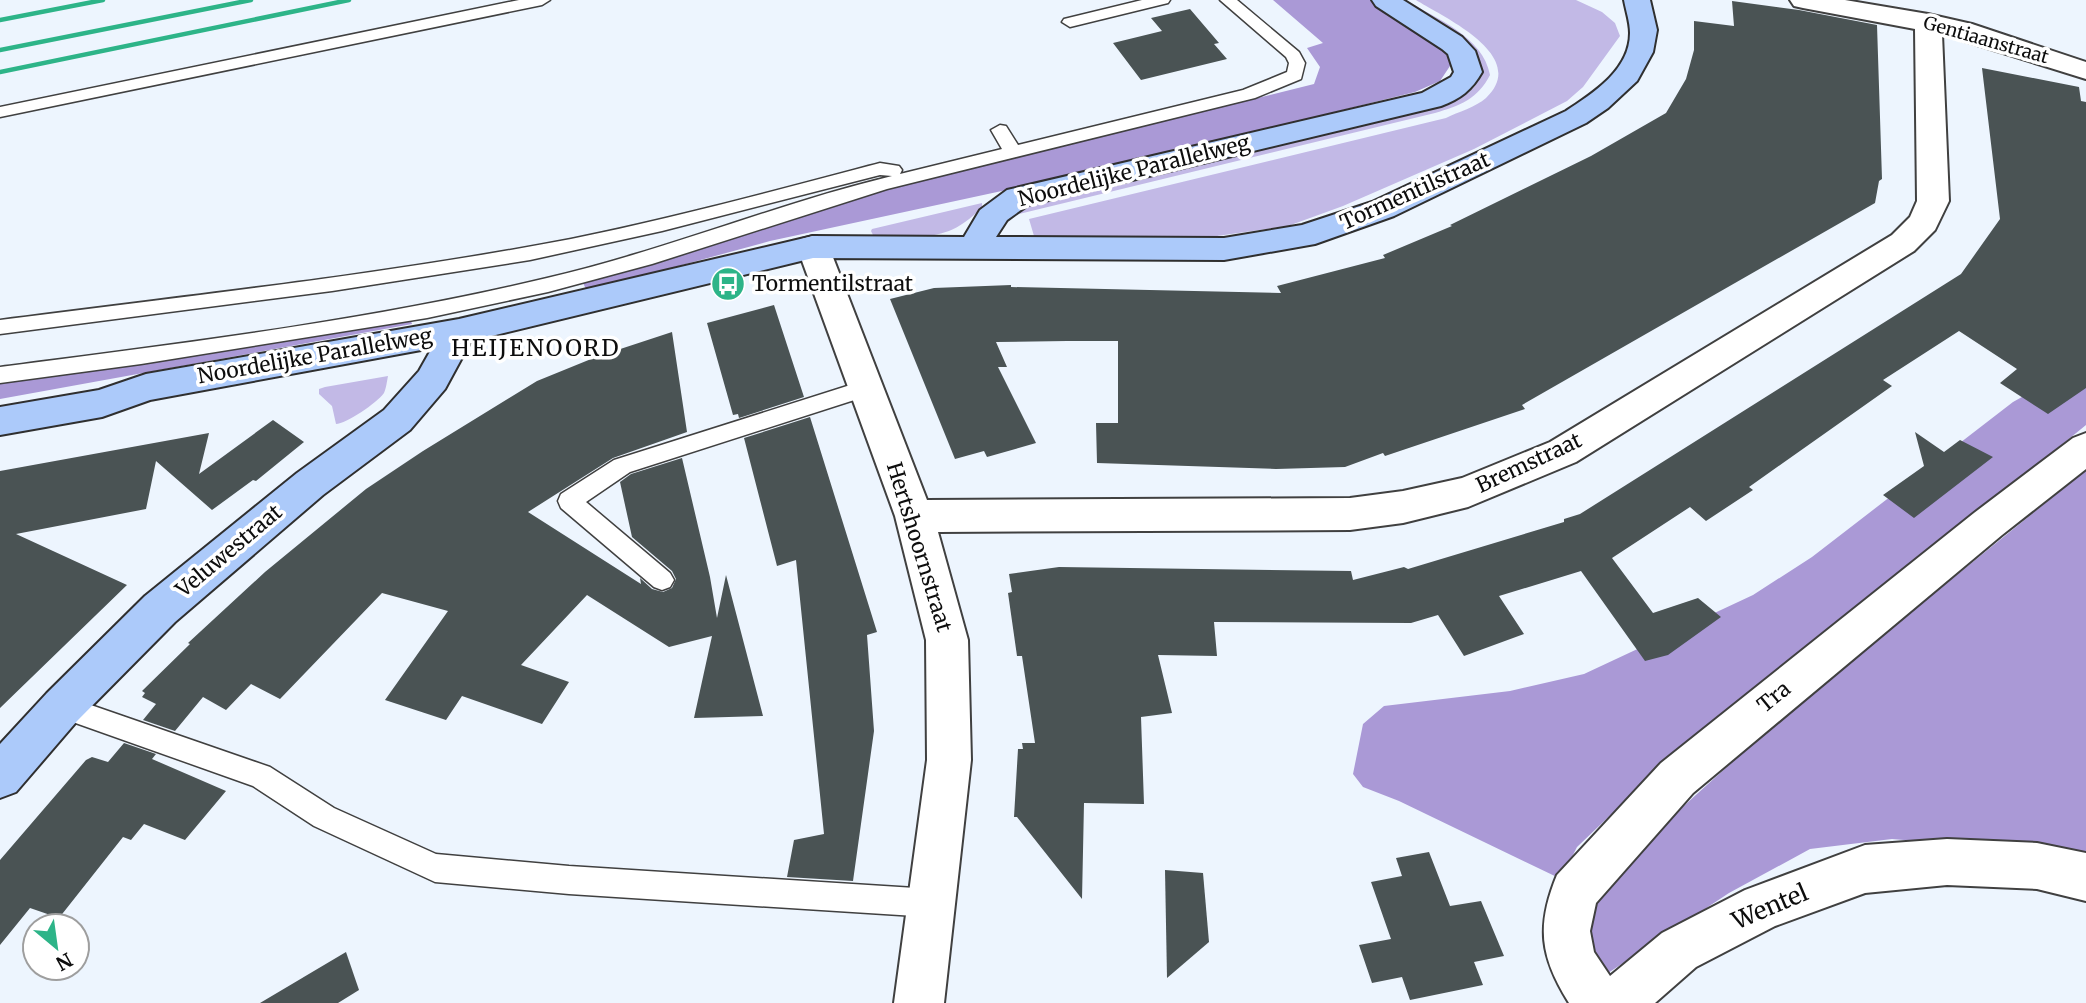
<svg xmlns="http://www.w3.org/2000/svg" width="2086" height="1003" viewBox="0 0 2086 1003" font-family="Merriweather,serif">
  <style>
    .green { fill: #c2b9e6 }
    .forest { fill: #aa99d6 }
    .building { fill: #4a5354 }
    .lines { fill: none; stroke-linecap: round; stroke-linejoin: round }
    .lane-casing { stroke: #404040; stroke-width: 3 }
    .street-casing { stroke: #404040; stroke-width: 4 }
    .secondary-casing { stroke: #2f2f2f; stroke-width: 4 }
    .lane { fill: #fff; fill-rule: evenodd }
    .street { fill: #fff; fill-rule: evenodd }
    .secondary { fill: #accafa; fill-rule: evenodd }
    .rail { stroke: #2db488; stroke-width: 4.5 }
    .labels { text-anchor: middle; stroke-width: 7; stroke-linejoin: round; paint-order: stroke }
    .far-street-label { font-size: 18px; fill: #0d0d0d; stroke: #fff }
    .street-label { font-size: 21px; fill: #0d0d0d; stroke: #fff }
    .poi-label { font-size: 21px; fill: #0d0d0d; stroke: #fff; text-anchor: start }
    .neighbourhood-label { font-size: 23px; letter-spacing: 2px; fill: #0d0d0d; stroke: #fff }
    .near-street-label { font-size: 24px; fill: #0d0d0d; stroke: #fff }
  </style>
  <rect width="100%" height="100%" fill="#edf5fe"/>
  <g class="green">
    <path d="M1398 0H1406C1436 19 1483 36 1490 75 1478 99 1459 106 1435 113L1019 214 1024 208 1036 202 1440 106C1468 97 1495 80 1471 49Z"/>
    <path d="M1416 0H1576L1602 12 1615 23 1620 36 1583 87 1567 101 1474 149 1343 206 1288 226 1217 236H1034L1029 219 1446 118C1458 112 1476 107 1486 98 1530 56 1445 18 1416 0Z"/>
    <path d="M982 203V207C946 245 921 235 873 235L871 231 872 229Z"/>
    <path d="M388 376C387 381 386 389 384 393 377 403 346 424 336 424L332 406 319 394V389L325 387Z"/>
  </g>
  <g class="forest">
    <polygon points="1273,0 1370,0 1444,46 1452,63 1440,81 1415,92 1117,166 770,241 587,291 583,283 874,193 1314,84 1320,67 1307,48 1323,43"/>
    <polygon points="411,321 412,324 0,399 0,384 319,333"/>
    <polygon points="2086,361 2086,425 1768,682 1621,805 1577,847 1561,879 1399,801 1363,787 1353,774 1363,724 1384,706 1510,691 1584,674 1753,595 1812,557 2013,402"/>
    <polygon points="2086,470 2086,866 2000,848 1892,839 1810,849 1729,893 1605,975 1589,935 1594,900 1654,833 1783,716"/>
  </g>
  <g class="building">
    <polygon points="1732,1 1799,10 1877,25 1882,179 1879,181 1875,203 1522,405 1525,409 1385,456 1383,453 1345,467 1276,469 1097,463 1096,423 1118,423 1118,341 1067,341 996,342 1007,367 998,367 1036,443 987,457 984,451 955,459 890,299 934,288 1011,285 1011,287 1281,293 1277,286 1385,258 1383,255 1452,226 1450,225 1591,156 1666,113 1686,79 1694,50 1694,21 1734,26"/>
    <polygon points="1190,9 1219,43 1214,44 1227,59 1141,80 1113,43 1162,31 1151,18"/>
    <polygon points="1982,68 2079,87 2081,101 2086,102 2086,388 2048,414 2000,383 2017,369 1959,331 1883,380 1892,386 1749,487 1753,490 1706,521 1690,507 1612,558 1653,613 1698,598 1721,617 1668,655 1645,661 1581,571 1499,596 1524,634 1464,656 1438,615 1411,623 1214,622 1217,656 1158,655 1172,713 1141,717 1144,804 1084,803 1082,899 1017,817 1014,817 1018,749 1023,749 1022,743 1035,743 1022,656 1017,656 1008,593 1012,592 1009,574 1059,567 1351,571 1353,580 1404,567 1408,569 1564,522 1564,519 1580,514 1961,274 2000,219"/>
    <polygon points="774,305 804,397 739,418 738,414 733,415 707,323"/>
    <polygon points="672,332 687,432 613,458 528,512 641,584 640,578 652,589 663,592 672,588 676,579 672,571 632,537 620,482 631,474 682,458 710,577 717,618 726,575 763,716 694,718 712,636 669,647 587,595 521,665 569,682 542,724 462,696 446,720 385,700 448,611 382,593 280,699 251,684 226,710 203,697 175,731 143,720 156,704 142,697 145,693 142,691 190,644 188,643 265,572 366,489 423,451 537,381 596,357"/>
    <polygon points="810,417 877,632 867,635 874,731 853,881 787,877 794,840 824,834 796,560 777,566 744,438"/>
    <polygon points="273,420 304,442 256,481 253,480 212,510 156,461 146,509 16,534 127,585 0,708 0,471 209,433 199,474"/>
    <polygon points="1915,432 1944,452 1960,440 1993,457 1914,518 1883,495 1924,466"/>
    <polygon points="124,743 156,754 152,759 226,791 185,840 144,824 131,840 123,837 59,918 30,908 0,945 0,860 86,760 92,757 108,762"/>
    <polygon points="1429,852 1450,906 1481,901 1504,956 1474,962 1483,985 1410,1000 1402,977 1372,983 1359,945 1391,939 1371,882 1402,876 1396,858"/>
    <polygon points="1165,870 1203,873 1209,942 1167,978"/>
    <polygon points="346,952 359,990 338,1003 260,1003"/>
  </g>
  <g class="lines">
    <g class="lane-casing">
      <g id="lane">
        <polygon points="519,0 550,0 542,5 0,117 0,107"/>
        <polygon points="1142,0 1170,0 1168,3 1070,27 1062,22 1064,19"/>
        <path d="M1220 0H1237L1299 52 1305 63 1301 79 1255 98 887 189 652 264 548 292 427 318 141 364 0 383V367C183 343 368 321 547 278 664 251 776 204 892 176L880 175 662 231 530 260 332 291 0 334V320C191 295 383 275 571 239 675 218 778 190 880 163L899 166 902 170 900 174 1002 149 991 130 1000 125 1006 126 1018 145 1243 90 1287 72 1289 63 1286 57Z"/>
        <polygon points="866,380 873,382 877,388 873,394 630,472 586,502 670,573 674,580 670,587 662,590 654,587 561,508 558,501 561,494 614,460"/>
        <polygon points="62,695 270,767 334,808 436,854 569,866 931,889 941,893 945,903 941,913 931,917 569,894 435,882 314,826 253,786 53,715 49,707 53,699"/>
      </g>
    </g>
    <g class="street-casing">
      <g id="street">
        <polygon points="1790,0 1845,0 1928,14 1972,24 2086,62 2086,79 1942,34 1949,201 1935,230 1914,251 1576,462 1468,507 1403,523 1350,530 938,532 968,640 971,760 944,1003 894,1003 927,760 926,640 895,516 797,247 802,239 813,236 824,239 829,247 927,500 1350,498 1403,491 1462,478 1550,442 1892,235 1910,217 1917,201 1915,29 1803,8 1794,6"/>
        <path d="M2086 433V469L2002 535 1693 793 1596 903 1590 931 1594 952 1610 976 1662 933 1745 890 1865 845 1947 839 2037 843 2086 853V901L2037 889 1947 885 1865 893 1775 926 1696 967 1655 1003H1569C1540 957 1536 926 1557 875L1661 763 1974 513 2073 438Z"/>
      </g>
    </g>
    <g class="secondary-casing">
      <path id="secondary" d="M1372 0H1403L1462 37 1475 51 1482 72C1472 90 1460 99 1441 106L1028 205 1007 220 996 237 1224 238 1302 225 1372 202 1566 111C1593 93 1630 70 1630 33 1630 22 1626 11 1624 0H1650L1657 30 1653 52 1637 81 1608 108 1586 123 1394 216 1315 244 1224 260 813 258 471 341 445 389 410 430 323 495 175 622 77 721 16 792 0 798V744L47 693 145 596 297 473 384 410 419 371 432 348 150 400 102 417 0 435V407L99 390 146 374 459 319 813 236 964 237 980 210 1007 190 1422 93 1451 77 1454 72 1448 54 1442 49 1376 6Z"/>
    </g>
    <use href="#lane" class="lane"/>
    <use href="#street" class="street"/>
    <use href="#secondary" class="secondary"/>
    <g class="rail">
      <polyline points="0,20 103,0"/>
      <polyline points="0,50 251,0"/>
      <polyline points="0,72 349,0"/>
    </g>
  </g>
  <defs>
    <g id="bus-disc" transform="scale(1.75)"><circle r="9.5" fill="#2db488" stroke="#fff"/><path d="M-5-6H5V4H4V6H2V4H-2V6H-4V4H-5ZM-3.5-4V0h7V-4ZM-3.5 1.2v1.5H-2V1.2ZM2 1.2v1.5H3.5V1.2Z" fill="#fff"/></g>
  </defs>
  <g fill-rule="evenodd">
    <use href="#bus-disc" x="728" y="284"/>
  </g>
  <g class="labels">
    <g class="far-street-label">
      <text transform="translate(1986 40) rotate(16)" y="6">Gentiaanstraat</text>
    </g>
    <g class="street-label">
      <text transform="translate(1134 171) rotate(-14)" y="7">Noordelijke Parallelweg</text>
      <text transform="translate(1415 191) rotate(-24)" y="7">Tormentilstraat</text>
      <text transform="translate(315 356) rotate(-10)" y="7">Noordelijke Parallelweg</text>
      <text transform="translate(1529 463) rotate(-25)" y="7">Bremstraat</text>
      <text transform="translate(919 547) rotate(73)" y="7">Hertshoornstraat</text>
      <text transform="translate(229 551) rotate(-40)" y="7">Veluwestraat</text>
      <text transform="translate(1774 697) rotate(-39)" y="7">Tra</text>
    </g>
    <g class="poi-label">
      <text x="752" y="291">Tormentilstraat</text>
    </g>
    <g class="neighbourhood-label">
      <text x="536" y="356">HEIJENOORD</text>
    </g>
    <g class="near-street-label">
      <text transform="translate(1770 907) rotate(-23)" y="8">Wentel</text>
    </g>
  </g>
  <g transform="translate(56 947) rotate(151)"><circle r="33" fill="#ffffff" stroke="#9e9e9e" stroke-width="2"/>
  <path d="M0-5L12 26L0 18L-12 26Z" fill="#2db488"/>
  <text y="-10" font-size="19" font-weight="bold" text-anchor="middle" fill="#0d0d0d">N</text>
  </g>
</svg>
